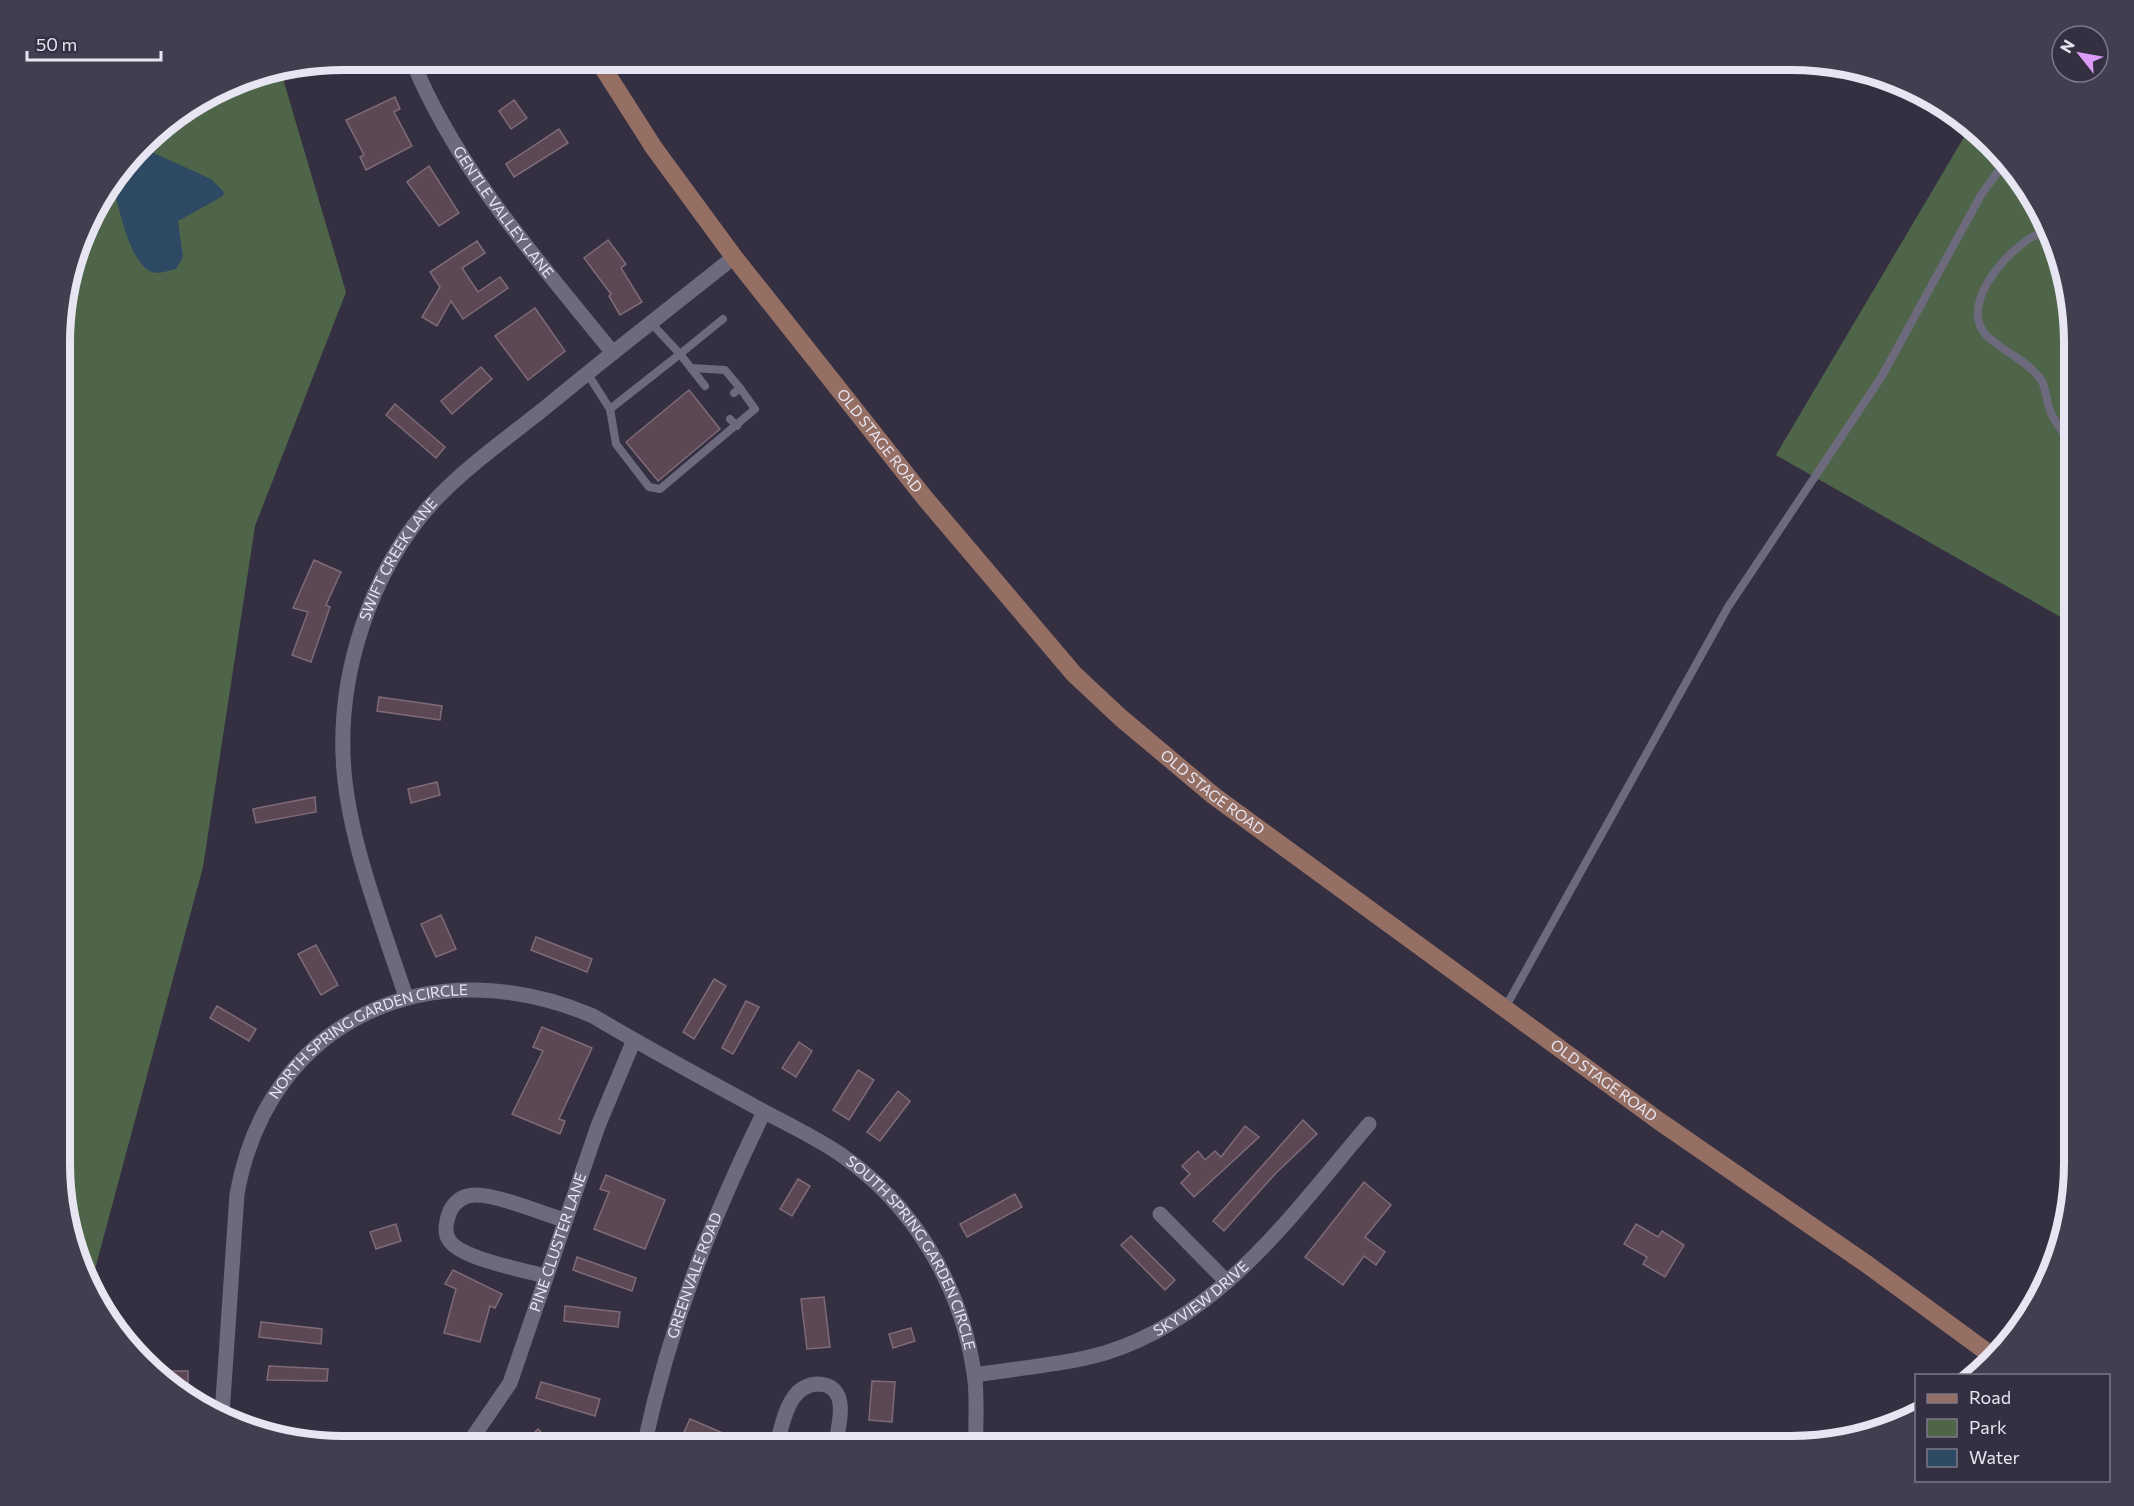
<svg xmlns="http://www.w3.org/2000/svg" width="2134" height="1506" viewBox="0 0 2134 1506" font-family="Commissioner,sans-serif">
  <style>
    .green { fill: #4f654a }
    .water { fill: #2e4963 }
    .building { fill: #5b4854; stroke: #7f6b78; stroke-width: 1.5 }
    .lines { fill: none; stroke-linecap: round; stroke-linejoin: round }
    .lane { stroke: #6e6a7e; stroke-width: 8 }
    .street { stroke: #6e6a7e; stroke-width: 15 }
    .secondary { stroke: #966f64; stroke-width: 18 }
    .labels { text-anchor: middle; stroke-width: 4.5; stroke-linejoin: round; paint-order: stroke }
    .street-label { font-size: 15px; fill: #e7e5f1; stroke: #343042 }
    .rim { fill: none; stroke: #e7e5f1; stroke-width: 8 }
  </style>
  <rect width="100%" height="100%" fill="#343042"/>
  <g class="green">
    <polygon points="281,72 346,292 255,526 203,867 91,1284 62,1199 62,307 89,218 156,131 235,81"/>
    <polygon points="1970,127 2045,218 2073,325 2073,624 1776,455"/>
  </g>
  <path class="water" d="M143 148 211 179 224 192 223 196 178 221 183 257 176 269C170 270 162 273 157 273 131 272 119 207 113 187Z"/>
  <g class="building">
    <polygon points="395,97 400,109 394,112 412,146 366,170 360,157 364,155 346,120"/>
    <polygon points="514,100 527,118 511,129 499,111"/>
    <polygon points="559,129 568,143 514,177 506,164"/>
    <polygon points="429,166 459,213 439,226 407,182"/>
    <polygon points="608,240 626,264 621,268 642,302 620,315 609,296 611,294 584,258"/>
    <polygon points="477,241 485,253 462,268 478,292 500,277 508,288 463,319 451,301 437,326 422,317 440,287 430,272"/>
    <polygon points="535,308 565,351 528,380 495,336"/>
    <polygon points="481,367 492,379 452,414 441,401"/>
    <polygon points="689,390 720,429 658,481 626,442"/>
    <polygon points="395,404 445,447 436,458 386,415"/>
    <polygon points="314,560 341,572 326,605 330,607 311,662 292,655 308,612 293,608"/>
    <polygon points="379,697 442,706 440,720 377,711"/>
    <polygon points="437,782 440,795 411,803 408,789"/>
    <polygon points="315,797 316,812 256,823 253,809"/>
    <polygon points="441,915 456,949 436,957 421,924"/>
    <polygon points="536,937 592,959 587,972 531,950"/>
    <polygon points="316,945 338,985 321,995 298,954"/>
    <polygon points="714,979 726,986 694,1039 683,1032"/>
    <polygon points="746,1001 759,1007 733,1054 722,1048"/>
    <polygon points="217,1006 256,1029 249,1041 210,1018"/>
    <polygon points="542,1027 592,1048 559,1119 565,1121 560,1134 512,1114 543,1051 533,1047"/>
    <polygon points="799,1042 812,1051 796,1077 782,1068"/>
    <polygon points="858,1070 874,1080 849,1120 833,1110"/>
    <polygon points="898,1091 910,1101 880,1141 867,1132"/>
    <polygon points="1303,1120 1317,1134 1276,1173 1224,1231 1213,1221"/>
    <polygon points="1245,1126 1259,1137 1194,1197 1181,1183 1190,1174 1182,1166 1198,1151 1205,1160 1215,1151 1221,1157"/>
    <polygon points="606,1175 665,1200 645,1249 594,1229 609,1192 600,1189"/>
    <polygon points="798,1179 810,1186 792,1216 780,1209"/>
    <polygon points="1364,1182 1391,1205 1365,1237 1385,1252 1376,1265 1364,1256 1343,1285 1305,1257"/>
    <polygon points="1015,1194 1022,1207 967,1237 960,1224"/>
    <polygon points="396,1224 401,1241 376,1249 370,1232"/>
    <polygon points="1636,1224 1658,1237 1662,1231 1684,1245 1665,1277 1643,1264 1647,1257 1624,1244"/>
    <polygon points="1131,1236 1175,1280 1165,1290 1121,1245"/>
    <polygon points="577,1257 636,1278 632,1291 573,1270"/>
    <polygon points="453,1270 502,1294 495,1308 490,1306 480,1342 444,1333 456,1289 445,1284"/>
    <polygon points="824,1297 830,1347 807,1349 801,1299"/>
    <polygon points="565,1306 620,1312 618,1327 564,1321"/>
    <polygon points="261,1322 322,1329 321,1344 259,1337"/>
    <polygon points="911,1328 915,1341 893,1348 889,1334"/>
    <polygon points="269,1366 328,1369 327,1381 267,1380"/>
    <polygon points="167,1371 188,1371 188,1385 168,1384"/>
    <polygon points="872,1381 895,1382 892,1422 869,1420"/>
    <polygon points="541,1382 600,1399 595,1416 536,1398"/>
    <polygon points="690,1419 753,1446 717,1446 684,1432"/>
    <polygon points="538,1429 554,1446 522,1445"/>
  </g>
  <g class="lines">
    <g class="lane">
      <path d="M2048 230C2016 238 1956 302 1986 335 2002 351 2026 360 2040 378 2047 387 2046 403 2051 413 2057 425 2066 437 2073 448"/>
      <polyline points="691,368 725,370 740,388 734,393"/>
      <polyline points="587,373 610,409 680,354 651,323"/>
      <polyline points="705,386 680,354 723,319"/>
      <polyline points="610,409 616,444 649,487 660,489 755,409 740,388"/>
      <polyline points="730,419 737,426"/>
      <polyline points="1505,1008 1728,607 1882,376 1981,195 2002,166"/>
    </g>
    <g class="street">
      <path id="s1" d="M412 60C457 171 539 261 613 353"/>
      <path id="s2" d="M406 997C383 927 350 844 344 771 336 677 370 570 435 500 469 464 513 434 551 403 611 353 673 306 734 257"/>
      <polyline points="1160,1214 1227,1282"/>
      <path d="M545 1276C524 1270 456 1258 448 1238 444 1231 447 1219 450 1211 455 1201 464 1195 476 1195 498 1195 541 1213 564 1220"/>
      <path id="s3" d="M975 1375C1018 1368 1063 1365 1105 1353 1221 1317 1294 1212 1369 1124"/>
      <path id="s4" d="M222 1415 237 1194C269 1016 434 948 593 1016 645 1047 699 1076 752 1105 781 1121 812 1135 840 1154 913 1204 961 1285 974 1373 978 1396 975 1422 976 1446"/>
      <path id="s5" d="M473 1437 510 1383 598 1126 634 1040"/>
      <path id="s6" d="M644 1446C670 1325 710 1222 764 1112"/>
      <path d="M776 1446C781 1431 784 1410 794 1397 799 1389 809 1384 818 1384 851 1385 839 1425 835 1446"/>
    </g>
    <path class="secondary" id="s7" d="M598 60 654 148 734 257 924 497 1074 674 1121 718 1214 796 1659 1121 1868 1265 1991 1355"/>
  </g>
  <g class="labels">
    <g class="street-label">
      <text dy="5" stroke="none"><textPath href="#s1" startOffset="178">GENTLE VALLEY LANE</textPath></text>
      <text dy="5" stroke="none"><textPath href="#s7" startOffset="474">OLD STAGE ROAD</textPath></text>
      <text dy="5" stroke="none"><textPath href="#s2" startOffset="458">SWIFT CREEK LANE</textPath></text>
      <text dy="5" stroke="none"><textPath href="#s7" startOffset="960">OLD STAGE ROAD</textPath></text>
      <text dy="5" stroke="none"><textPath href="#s4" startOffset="441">NORTH SPRING GARDEN CIRCLE</textPath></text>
      <text dy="5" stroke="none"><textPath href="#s7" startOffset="1446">OLD STAGE ROAD</textPath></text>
      <text dy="5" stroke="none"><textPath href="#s5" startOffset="214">PINE CLUSTER LANE</textPath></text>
      <text dy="5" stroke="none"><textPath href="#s4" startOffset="1094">SOUTH SPRING GARDEN CIRCLE</textPath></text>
      <text dy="5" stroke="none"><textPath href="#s6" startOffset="178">GREENVALE ROAD</textPath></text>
      <text dy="5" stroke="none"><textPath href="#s3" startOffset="243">SKYVIEW DRIVE</textPath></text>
    </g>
  </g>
  <path d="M0 0H2134V1506H0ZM343 70H1791A273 273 0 0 1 2064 343V1163A273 273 0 0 1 1791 1436H343A273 273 0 0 1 70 1163V343A273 273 0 0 1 343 70Z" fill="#423e50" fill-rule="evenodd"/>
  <path class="rim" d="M343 70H1791A273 273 0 0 1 2064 343V1163A273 273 0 0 1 1791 1436H343A273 273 0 0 1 70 1163V343A273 273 0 0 1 343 70Z"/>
  <rect x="1915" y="1374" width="195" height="108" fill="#343042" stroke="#7c7888" stroke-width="1.5"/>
  <rect x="1927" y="1394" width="30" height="9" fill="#966f64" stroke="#7c7888" stroke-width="1.5"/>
  <text x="1969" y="1404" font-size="18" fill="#e7e5f1">Road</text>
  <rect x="1927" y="1419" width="30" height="18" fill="#4f654a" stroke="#7c7888" stroke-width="1.5"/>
  <text x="1969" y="1434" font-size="18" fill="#e7e5f1">Park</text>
  <rect x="1927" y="1449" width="30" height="18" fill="#2e4963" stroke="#7c7888" stroke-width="1.5"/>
  <text x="1969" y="1464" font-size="18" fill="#e7e5f1">Water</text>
  <g transform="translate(2080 54) rotate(301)"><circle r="28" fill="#343042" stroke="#7c7888" stroke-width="1.5"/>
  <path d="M0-4.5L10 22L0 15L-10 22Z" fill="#da9af6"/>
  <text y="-9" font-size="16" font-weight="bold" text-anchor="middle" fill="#e7e5f1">N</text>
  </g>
  <path d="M27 51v9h134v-9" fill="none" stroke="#e7e5f1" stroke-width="3"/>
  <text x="36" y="51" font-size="18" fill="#e7e5f1" stroke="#343042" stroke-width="4.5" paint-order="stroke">50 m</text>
</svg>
